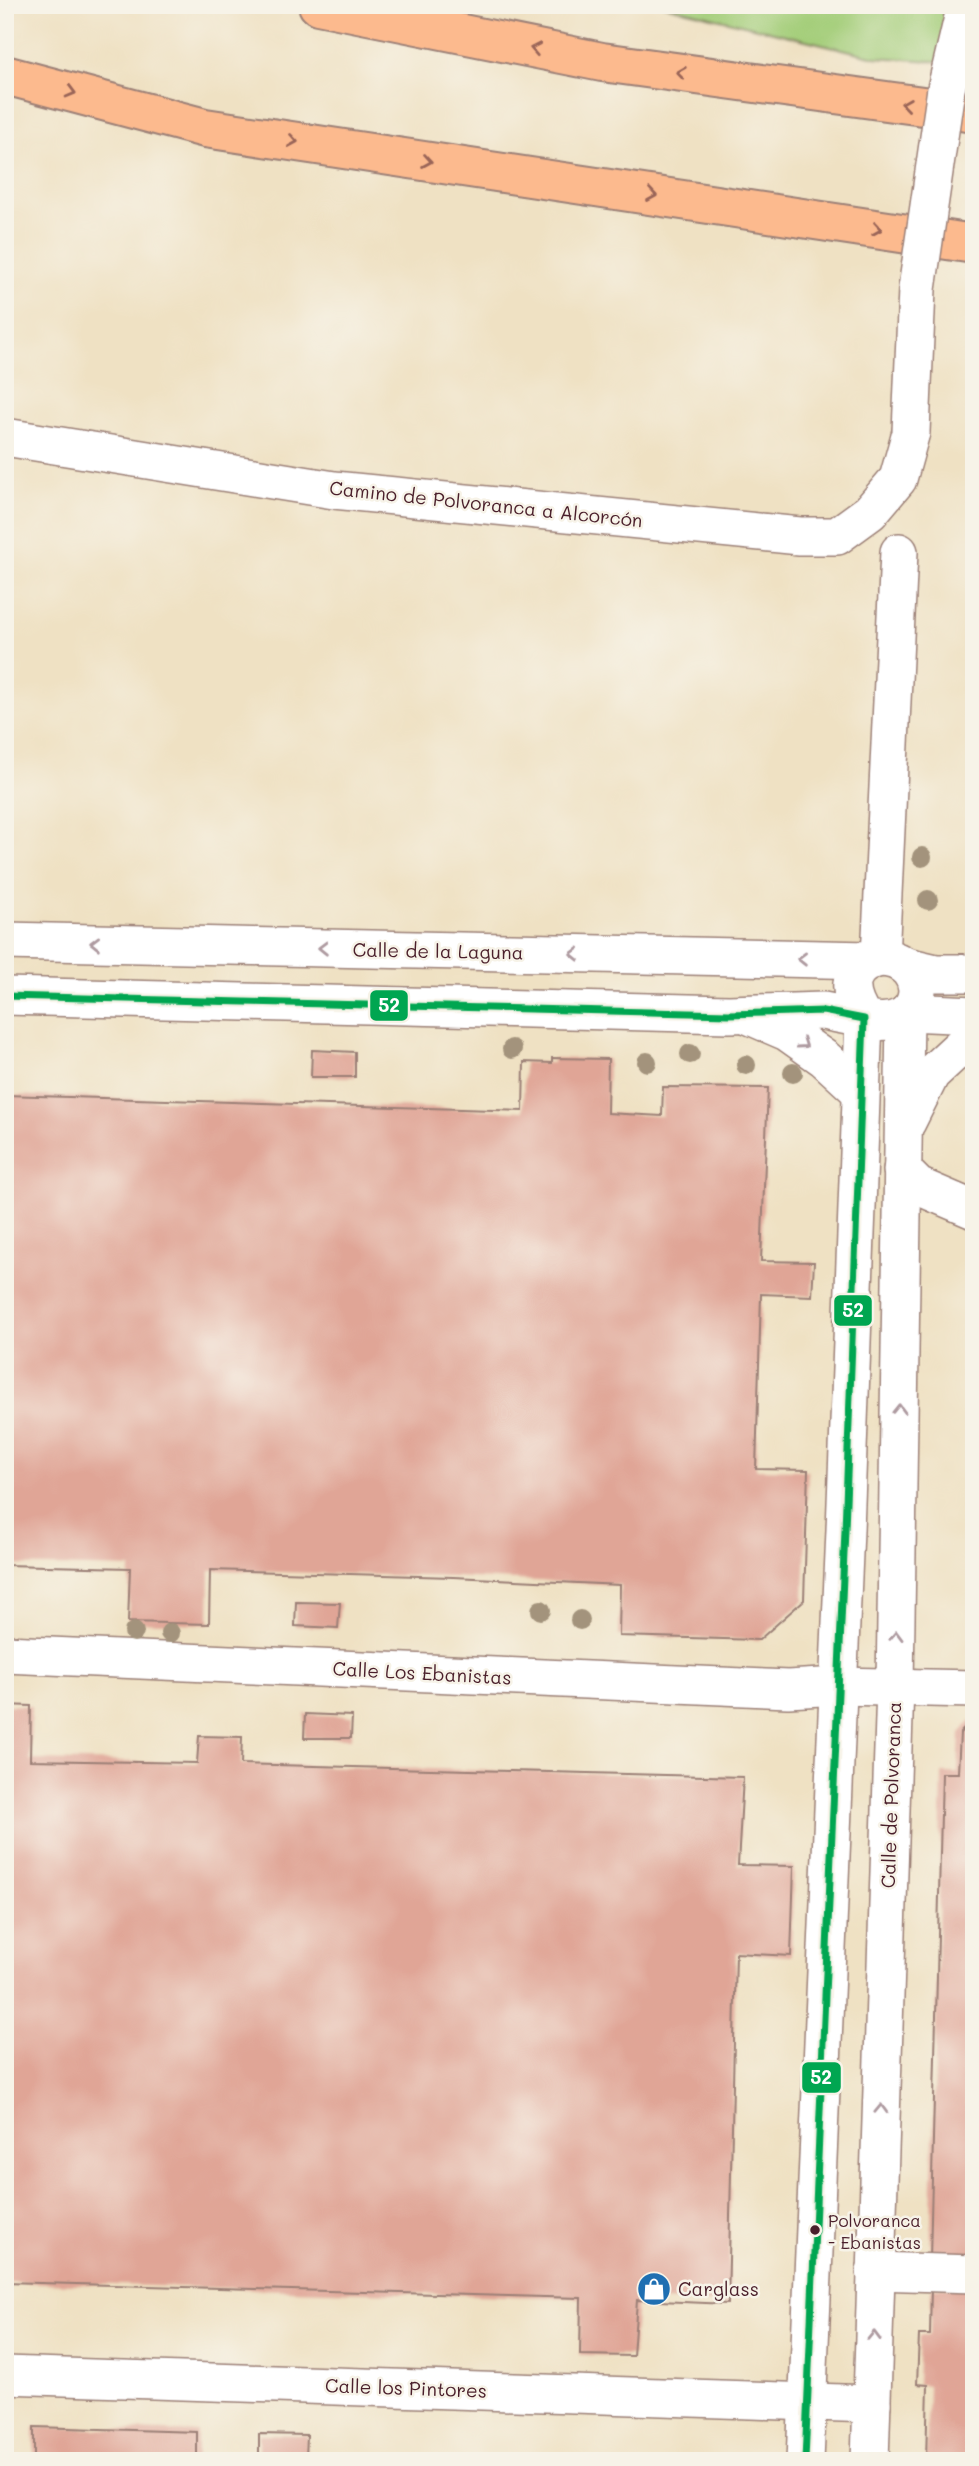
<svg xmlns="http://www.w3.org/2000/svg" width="979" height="2466" viewBox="0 0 979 2466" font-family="Mali,sans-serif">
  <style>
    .green { fill: #a3cd78; stroke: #767652; stroke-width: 2 }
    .building { fill: #e0a596 }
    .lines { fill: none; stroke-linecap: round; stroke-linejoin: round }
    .minor-casing { stroke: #9c8077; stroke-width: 40 }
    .highway-casing { stroke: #9c8077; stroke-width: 42 }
    .minor { stroke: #fff; stroke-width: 37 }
    .highway { stroke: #fcba8e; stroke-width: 38 }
    .minor-bridge-casing { stroke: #9c8077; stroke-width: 40; stroke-linecap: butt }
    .minor-bridge { stroke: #fff; stroke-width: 37 }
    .bus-1-casing { stroke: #f7f3e8; stroke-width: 12 }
    .bus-1 { stroke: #00a651; stroke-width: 7 }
    .tree { fill: #a3937c }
    .oneway { stroke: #9a6558 }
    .oneway2 { stroke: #ae9aa0 }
    .bus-dot { fill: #4a1f2b; stroke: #f7f3e8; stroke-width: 2.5 }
    .labels { text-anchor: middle; stroke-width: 5; stroke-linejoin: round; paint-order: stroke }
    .bus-label { font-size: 17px; fill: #4a1f2b; stroke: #f7f3e8; text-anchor: start }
    .street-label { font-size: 19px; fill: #4a1f2b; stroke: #f7f3e8 }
    .poi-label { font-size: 19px; fill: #4a1f2b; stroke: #f7f3e8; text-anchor: start }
    .line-badge { stroke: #f7f3e8; stroke-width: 2.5 }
    .badge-label { font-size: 19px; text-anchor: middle; font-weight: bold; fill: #fff }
  </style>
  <rect width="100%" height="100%" fill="#f7f3e8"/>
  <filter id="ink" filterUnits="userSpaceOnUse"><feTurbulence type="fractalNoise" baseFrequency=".0143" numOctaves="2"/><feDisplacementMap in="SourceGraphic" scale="14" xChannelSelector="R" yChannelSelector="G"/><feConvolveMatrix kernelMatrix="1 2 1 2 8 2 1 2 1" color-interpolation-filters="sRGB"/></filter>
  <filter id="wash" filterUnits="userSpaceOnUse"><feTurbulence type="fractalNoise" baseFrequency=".00686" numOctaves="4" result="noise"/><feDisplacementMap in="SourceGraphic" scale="28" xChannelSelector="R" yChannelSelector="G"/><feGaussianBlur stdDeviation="1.57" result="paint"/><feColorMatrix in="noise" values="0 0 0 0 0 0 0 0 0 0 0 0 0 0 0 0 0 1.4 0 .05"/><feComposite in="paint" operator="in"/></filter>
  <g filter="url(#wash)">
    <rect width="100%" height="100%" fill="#efe1c3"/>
    <polygon class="green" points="663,5 974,5 974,64 875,57"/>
    <g id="blocks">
      <g class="building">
        <polygon points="312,1050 355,1052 355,1077 311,1077"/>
        <polygon points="552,1058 608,1059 607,1113 662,1116 663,1087 768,1088 761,1261 814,1262 812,1296 761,1294 756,1469 808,1470 804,1600 759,1640 619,1636 620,1585 453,1577 210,1570 209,1624 128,1622 130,1568 5,1565 5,1095 523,1111 524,1062 552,1063"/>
        <polygon points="296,1602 340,1603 338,1628 295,1626"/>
        <polygon points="5,1705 31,1706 30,1760 197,1763 199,1736 242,1737 241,1764 743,1777 738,1865 794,1866 791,1956 736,1953 728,2304 637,2300 633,2356 580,2355 581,2298 5,2282"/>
        <polygon points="305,1714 352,1716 351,1738 304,1738"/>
        <polygon points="971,1721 974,1722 974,2262 930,2260 942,1773 958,1773 960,1733"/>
        <polygon points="931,2287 974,2288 974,2461 926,2461 928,2385 917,2384 919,2335 930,2335"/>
        <polygon points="34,2427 197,2432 197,2461 34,2461"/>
        <polygon points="259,2434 307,2435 306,2458 259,2457"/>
      </g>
    </g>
  </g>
  <g filter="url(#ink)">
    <use href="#blocks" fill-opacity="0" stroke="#9c8077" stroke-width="2"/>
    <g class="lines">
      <g class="minor-casing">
        <g id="minor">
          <polyline points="5,437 334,490 800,536 837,536 870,512 898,479 911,432"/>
          <polyline points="5,941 870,960"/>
          <polyline points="880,958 899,552"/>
          <path d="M880 958C933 959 930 1036 864 1019 847 993 844 967 880 958Z"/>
          <polyline points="906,966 936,973 974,973"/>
          <polyline points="5,996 729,1014 823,1011 864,1019 845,1530 805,2461"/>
          <polyline points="908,1012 974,1015"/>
          <polyline points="750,1016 787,1032 825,1059 861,1092"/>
          <polyline points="907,1122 931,1074 974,1034"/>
          <polyline points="902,1170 918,1186 974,1210"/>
          <polyline points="5,1654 788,1689 838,1686 974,1689"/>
          <polyline points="875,2271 974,2274"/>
          <polyline points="5,2375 872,2404"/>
          <polyline points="870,2461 895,1686 905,1015"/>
        </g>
      </g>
      <g class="highway-casing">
        <g id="highway">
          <polyline points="318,5 602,62 974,113"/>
          <polyline points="5,75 205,128 974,244"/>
        </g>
      </g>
      <use href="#minor" class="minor"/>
      <use href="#highway" class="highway"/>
      <g class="minor-bridge-casing">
        <polyline id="minor-bridge" points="911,432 917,289 946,89 966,5"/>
      </g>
      <use href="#minor-bridge" class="minor-bridge"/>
      <g class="bus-1-casing">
        <polyline id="bus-1" points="5,996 729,1014 823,1011 864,1019 845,1530 805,2461"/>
      </g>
      <use href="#bus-1" class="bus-1"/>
    </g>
    <g class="tree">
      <circle cx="922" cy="857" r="10"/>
      <circle cx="928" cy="900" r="10"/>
      <circle cx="512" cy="1049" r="10"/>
      <circle cx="690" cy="1054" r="10"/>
      <circle cx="647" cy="1062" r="10"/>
      <circle cx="746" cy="1065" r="10"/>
      <circle cx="793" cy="1073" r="10"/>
      <circle cx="541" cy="1610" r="10"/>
      <circle cx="580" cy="1620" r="10"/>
      <circle cx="134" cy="1632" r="10"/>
      <circle cx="170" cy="1633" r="10"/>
    </g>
    <defs><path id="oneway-chevron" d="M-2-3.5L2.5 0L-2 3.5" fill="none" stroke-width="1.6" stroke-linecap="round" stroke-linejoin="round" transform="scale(1.75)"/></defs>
    <g class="oneway">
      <use href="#oneway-chevron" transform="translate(535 49) rotate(-169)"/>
      <use href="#oneway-chevron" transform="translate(681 73) rotate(-172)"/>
      <use href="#oneway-chevron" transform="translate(71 92) rotate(15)"/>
      <use href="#oneway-chevron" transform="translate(906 104) rotate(-172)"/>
      <use href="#oneway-chevron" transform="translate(293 141) rotate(9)"/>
      <use href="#oneway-chevron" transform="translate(427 161) rotate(9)"/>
      <use href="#oneway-chevron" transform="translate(652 195) rotate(9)"/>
      <use href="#oneway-chevron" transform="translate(877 229) rotate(9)"/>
    </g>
    <g class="oneway2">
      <use href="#oneway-chevron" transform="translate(95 943) rotate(-179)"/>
      <use href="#oneway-chevron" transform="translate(323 948) rotate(-179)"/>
      <use href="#oneway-chevron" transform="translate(575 954) rotate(-179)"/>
      <use href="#oneway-chevron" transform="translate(802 959) rotate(-179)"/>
      <use href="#oneway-chevron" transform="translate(803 1044) rotate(35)"/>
      <use href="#oneway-chevron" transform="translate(899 1409) rotate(-89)"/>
      <use href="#oneway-chevron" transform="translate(896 1636) rotate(-89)"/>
      <use href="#oneway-chevron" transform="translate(881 2109) rotate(-88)"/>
      <use href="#oneway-chevron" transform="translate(874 2336) rotate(-89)"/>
    </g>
  </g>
  <defs>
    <g id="shop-disc" transform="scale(1.75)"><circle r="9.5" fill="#1f6fb2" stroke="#f7f3e8"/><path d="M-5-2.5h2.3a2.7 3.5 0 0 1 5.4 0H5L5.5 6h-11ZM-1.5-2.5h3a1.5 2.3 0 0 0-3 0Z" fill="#fff"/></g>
  </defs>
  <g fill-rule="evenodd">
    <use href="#shop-disc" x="654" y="2289"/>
  </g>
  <circle class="bus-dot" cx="815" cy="2230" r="6"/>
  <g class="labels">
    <g class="bus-label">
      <text x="828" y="2227">Polvoranca<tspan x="828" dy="22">- Ebanistas</tspan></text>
    </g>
    <g class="street-label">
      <text transform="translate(486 504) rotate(6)" y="7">Camino de Polvoranca a Alcorcón</text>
      <text transform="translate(438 951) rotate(1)" y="7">Calle de la Laguna</text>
      <text transform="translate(422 1673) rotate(3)" y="7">Calle Los Ebanistas</text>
      <text transform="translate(891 1795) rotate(-88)" y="7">Calle de Polvoranca</text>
      <text transform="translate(406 2388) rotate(2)" y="7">Calle los Pintores</text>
    </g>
    <g class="poi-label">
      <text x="678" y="2296">Carglass</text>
    </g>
  </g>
  <g class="line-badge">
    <rect x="369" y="989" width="40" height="33" rx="7" fill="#00a651"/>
    <rect x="833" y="1294" width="40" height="33" rx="7" fill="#00a651"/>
    <rect x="801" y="2061" width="41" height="33" rx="7" fill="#00a651"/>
  </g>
  <g class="badge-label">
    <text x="389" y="1012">52</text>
    <text x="853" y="1317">52</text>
    <text x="821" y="2084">52</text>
  </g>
  <rect width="979" height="2466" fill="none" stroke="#f7f3e8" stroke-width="28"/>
</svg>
